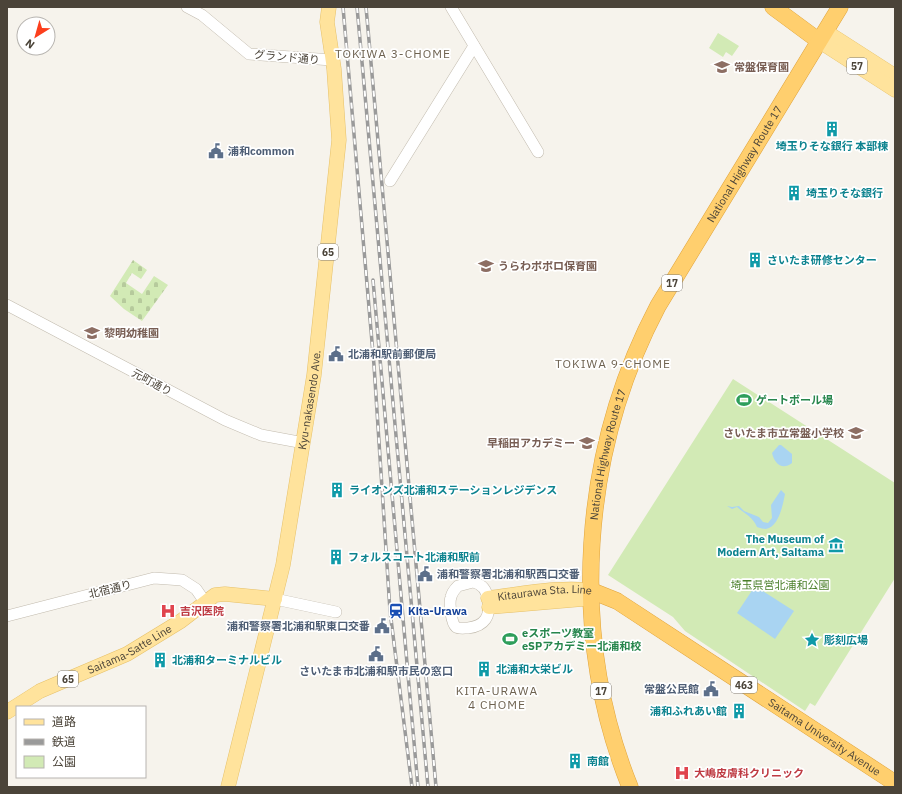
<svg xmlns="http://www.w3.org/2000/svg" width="902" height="794" viewBox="0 0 902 794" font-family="'IBM Plex Sans','Noto Sans JP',sans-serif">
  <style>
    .cemetery { fill: url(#cemetery-stones) }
    .park { fill: #d2eab5 }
    .water { fill: #a9d4f2 }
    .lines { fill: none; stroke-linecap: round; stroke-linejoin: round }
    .minor-casing { stroke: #c2bbae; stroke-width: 12 }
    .major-casing { stroke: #e6c16a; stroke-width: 15 }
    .highway-casing { stroke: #e0a43c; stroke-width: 17 }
    .minor { stroke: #fff; stroke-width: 11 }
    .major { stroke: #ffe39c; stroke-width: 14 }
    .highway { stroke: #ffcf6e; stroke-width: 16 }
    .rail-casing { stroke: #9a9a9a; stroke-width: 3.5 }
    .rail { stroke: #fff; stroke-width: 2; stroke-dasharray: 6; stroke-linecap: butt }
    .labels { text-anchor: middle; stroke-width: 3.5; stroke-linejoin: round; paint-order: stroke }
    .shield { fill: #fff; stroke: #817c74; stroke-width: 1 }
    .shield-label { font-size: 10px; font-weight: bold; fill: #4b4439 }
    .street-label { font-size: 11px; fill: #4b4439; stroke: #fff }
    .education-label { font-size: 11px; font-weight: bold; fill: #785e54; stroke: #fff; text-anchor: start }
    .culture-label { font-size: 11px; font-weight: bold; fill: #0d838f; stroke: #fff; text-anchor: start }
    .service-label { font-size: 11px; font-weight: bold; fill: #4e5e75; stroke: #fff; text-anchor: start }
    .leisure-label { font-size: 11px; font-weight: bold; fill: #27864d; stroke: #fff; text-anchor: start }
    .park-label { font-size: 11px; fill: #4a7f2a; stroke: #fff }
    .health-label { font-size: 11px; font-weight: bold; fill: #be3a42; stroke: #fff; text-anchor: start }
    .transit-label { font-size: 11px; font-weight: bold; fill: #164399; stroke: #fff; text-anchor: start }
    .neighbourhood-label { font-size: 12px; letter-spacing: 1px; fill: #6e6250; stroke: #fff }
  </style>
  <defs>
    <pattern id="cemetery-stones" width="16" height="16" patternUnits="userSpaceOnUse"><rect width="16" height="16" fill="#d2eab5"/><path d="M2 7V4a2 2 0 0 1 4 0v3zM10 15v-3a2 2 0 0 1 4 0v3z" fill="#b6ca9c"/></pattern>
  </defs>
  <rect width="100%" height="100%" fill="#f6f3ec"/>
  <polygon class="cemetery" points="133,260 147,270 141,279 132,273 126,283 142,294 154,276 168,285 142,321 124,309 110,296"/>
  <g class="park">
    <polygon points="718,33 739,46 732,56 726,52 723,57 709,48"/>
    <polygon points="733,379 895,483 895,578 815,706 810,703 805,711 685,631 673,617 608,575"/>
  </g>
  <g class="water">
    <path d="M779 445H781L792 454V463C782 471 774 463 772 453Z"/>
    <path d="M781 490 785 494C783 504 779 527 766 529 763 529 759 528 757 527 753 517 745 514 737 507L732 509 727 506 732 507 739 506 744 511 759 517 763 522 768 523 772 518 771 505Z"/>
    <polygon points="755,586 794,611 775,639 737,613"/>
  </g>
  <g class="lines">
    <g class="minor-casing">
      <g id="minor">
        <polyline points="187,7 202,15 249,54 332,60"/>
        <polyline points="451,7 538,152"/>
        <polyline points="390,181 474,46"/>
        <polyline points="7,305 225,420 261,435 304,443"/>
        <path d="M473 582C482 584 487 590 488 600 491 616 485 626 468 628 464 628 459 629 456 627 451 623 449 602 451 597 452 592 455 589 458 586Z"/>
        <polyline points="275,599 336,612"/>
        <polyline points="7,616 154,578 182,580 196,589 205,602"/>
      </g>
    </g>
    <g class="major-casing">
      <g id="major">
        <polyline points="825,31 895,76"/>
        <polyline points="819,41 895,90"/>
        <path id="s1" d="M488 598C516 595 566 585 592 591"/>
        <polyline points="489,607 583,599 592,591"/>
        <path id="s2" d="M7 712 40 691 127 654 181 621 215 595 225 594 275 599"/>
        <path id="s3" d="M228 787 283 565 314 375 339 140 334 69 327 22 329 7"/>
      </g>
    </g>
    <g class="highway-casing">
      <g id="highway">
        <polyline points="773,7 819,41"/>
        <path id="s4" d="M592 591 617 601 895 783"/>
        <path id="s5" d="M630 787C568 633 581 452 658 306L840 7"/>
      </g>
    </g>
    <use href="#minor" class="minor"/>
    <use href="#major" class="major"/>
    <use href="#highway" class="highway"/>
    <g class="rail-casing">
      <g id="rail">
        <polyline points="343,7 374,365 390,611 412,787"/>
        <polyline points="357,7 428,787"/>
        <polyline points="366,7 436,787"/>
        <polyline points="373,280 418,787"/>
      </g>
    </g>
    <use href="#rail" class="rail"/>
  </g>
  <defs>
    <g id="school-bare" transform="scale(1.2)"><path d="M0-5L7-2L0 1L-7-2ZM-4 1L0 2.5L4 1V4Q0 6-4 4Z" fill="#8d6e63" stroke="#fff" stroke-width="2.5" paint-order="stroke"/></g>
    <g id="building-bare" transform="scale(1.2)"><path d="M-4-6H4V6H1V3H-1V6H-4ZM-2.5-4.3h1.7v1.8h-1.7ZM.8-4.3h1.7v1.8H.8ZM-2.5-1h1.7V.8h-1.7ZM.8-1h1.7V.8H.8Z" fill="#0f9aa8" stroke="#fff" stroke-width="2.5" paint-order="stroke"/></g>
    <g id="civic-bare" transform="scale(1.2)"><path d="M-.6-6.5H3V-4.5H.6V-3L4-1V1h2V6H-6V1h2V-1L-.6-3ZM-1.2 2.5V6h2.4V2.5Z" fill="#5c6f8a" stroke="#fff" stroke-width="2.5" paint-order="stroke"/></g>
    <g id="stadium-bare" transform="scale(1.2)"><path d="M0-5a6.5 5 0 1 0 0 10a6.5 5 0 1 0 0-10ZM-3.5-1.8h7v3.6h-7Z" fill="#2e9e5b" stroke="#fff" stroke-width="2.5" paint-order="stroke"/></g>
    <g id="museum-bare" transform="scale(1.2)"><path d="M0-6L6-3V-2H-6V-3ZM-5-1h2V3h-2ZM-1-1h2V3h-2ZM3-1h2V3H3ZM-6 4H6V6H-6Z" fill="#0f9aa8" stroke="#fff" stroke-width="2.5" paint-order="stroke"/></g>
    <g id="hospital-bare" transform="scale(1.2)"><path d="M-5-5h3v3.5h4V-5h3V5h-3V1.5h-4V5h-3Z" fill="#e0444e" stroke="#fff" stroke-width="2.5" paint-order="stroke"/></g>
    <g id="station-bare" transform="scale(1.2)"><path d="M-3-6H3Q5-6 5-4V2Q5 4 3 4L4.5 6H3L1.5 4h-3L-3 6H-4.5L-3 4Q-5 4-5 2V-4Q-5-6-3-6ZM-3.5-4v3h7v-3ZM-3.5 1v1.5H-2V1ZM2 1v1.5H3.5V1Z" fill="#1a4fb4" stroke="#fff" stroke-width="2.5" paint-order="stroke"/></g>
    <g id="sight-bare" transform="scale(1.2)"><path d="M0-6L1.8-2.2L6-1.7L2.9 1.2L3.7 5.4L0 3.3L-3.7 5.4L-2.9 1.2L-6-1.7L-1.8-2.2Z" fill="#0f9aa8" stroke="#fff" stroke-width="2.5" paint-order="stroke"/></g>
  </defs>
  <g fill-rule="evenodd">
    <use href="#school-bare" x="722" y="67"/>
    <use href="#building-bare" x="832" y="129"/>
    <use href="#civic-bare" x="216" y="151"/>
    <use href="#building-bare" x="794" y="193"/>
    <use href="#building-bare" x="755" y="260"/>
    <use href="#school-bare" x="486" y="266"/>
    <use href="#school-bare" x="92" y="333"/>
    <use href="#civic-bare" x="336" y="354"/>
    <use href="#stadium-bare" x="744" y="400"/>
    <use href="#school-bare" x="856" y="433"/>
    <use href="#school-bare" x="587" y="443"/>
    <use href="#building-bare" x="337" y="490"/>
    <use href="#museum-bare" x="836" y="545"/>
    <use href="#building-bare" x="336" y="557"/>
    <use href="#civic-bare" x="425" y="574"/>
    <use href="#hospital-bare" x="168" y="611"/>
    <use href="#station-bare" x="396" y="611"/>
    <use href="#civic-bare" x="382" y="626"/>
    <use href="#stadium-bare" x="510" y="639"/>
    <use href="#sight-bare" x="812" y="640"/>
    <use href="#civic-bare" x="376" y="654"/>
    <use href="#building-bare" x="160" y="660"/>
    <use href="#building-bare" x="484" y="669"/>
    <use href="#civic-bare" x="711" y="689"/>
    <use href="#building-bare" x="739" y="711"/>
    <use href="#building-bare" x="575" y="761"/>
    <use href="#hospital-bare" x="682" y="773"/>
  </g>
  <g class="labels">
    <g class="shield">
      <rect x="847" y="58" width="20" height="16" rx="3"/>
      <rect x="318" y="244" width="20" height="16" rx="3"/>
      <rect x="662" y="275" width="20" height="16" rx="3"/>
      <rect x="58" y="671" width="20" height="16" rx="3"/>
      <rect x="731" y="677" width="26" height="16" rx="3"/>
      <rect x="591" y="683" width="20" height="16" rx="3"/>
    </g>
    <g class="shield-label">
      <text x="857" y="70">57</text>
      <text x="328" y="256">65</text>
      <text x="672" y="287">17</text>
      <text x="68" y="683">65</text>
      <text x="744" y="689">463</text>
      <text x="601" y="695">17</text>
    </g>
    <g class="street-label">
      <text transform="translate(287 57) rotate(5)" y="4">グランド通り</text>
      <text dy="4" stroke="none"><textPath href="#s5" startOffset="663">National Highway Route 17</textPath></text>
      <text transform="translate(152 382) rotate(28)" y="4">元町通り</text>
      <text dy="4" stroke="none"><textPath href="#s3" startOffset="396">Kyu-nakasendo Ave.</textPath></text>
      <text dy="4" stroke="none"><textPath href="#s5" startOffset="339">National Highway Route 17</textPath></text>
      <text transform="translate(110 589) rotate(-14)" y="4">北宿通り</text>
      <text dy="4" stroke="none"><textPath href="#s1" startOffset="57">Kitaurawa Sta. Line</textPath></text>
      <text dy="4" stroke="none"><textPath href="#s2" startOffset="138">Saitama-Satte Line</textPath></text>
      <text dy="4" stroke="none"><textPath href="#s4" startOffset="275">Saitama University Avenue</textPath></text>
    </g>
    <g class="education-label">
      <text x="734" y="71">常盤保育園</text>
      <text x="498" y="270">うらわポポロ保育園</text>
      <text x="104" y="337">黎明幼稚園</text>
      <text x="844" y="437" text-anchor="end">さいたま市立常盤小学校</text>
      <text x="575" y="447" text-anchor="end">早稲田アカデミー</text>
    </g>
    <g class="culture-label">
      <text x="832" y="150" text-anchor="middle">埼玉りそな銀行 本部棟</text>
      <text x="806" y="197">埼玉りそな銀行</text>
      <text x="767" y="264">さいたま研修センター</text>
      <text x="349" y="494">ライオンズ北浦和ステーションレジデンス</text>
      <text x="824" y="543" text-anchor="end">The Museum of<tspan x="824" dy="13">Modern Art, Saitama</tspan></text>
      <text x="348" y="561">フォルスコート北浦和駅前</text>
      <text x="824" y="644">彫刻広場</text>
      <text x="172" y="664">北浦和ターミナルビル</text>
      <text x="496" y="673">北浦和大栄ビル</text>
      <text x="727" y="715" text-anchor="end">浦和ふれあい館</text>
      <text x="587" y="765">南館</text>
    </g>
    <g class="service-label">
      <text x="228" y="155">浦和common</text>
      <text x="348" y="358">北浦和駅前郵便局</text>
      <text x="437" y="578">浦和警察署北浦和駅西口交番</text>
      <text x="370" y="630" text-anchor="end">浦和警察署北浦和駅東口交番</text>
      <text x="376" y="675" text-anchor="middle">さいたま市北浦和駅市民の窓口</text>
      <text x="699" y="693" text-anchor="end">常盤公民館</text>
    </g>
    <g class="leisure-label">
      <text x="756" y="404">ゲートボール場</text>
      <text x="522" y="637">eスポーツ教室<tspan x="522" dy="13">eSPアカデミー北浦和校</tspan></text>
    </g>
    <g class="park-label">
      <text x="780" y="589">埼玉県営北浦和公園</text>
    </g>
    <g class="health-label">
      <text x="180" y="615">吉沢医院</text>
      <text x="694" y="777">大嶋皮膚科クリニック</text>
    </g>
    <g class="transit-label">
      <text x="408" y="615">Kita-Urawa</text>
    </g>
    <g class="neighbourhood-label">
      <text x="393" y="58">TOKIWA 3-CHOME</text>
      <text x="613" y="368">TOKIWA 9-CHOME</text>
      <text x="497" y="695">KITA-URAWA<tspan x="497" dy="14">4 CHOME</tspan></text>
    </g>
  </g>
  <rect width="902" height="794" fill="none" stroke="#4b4439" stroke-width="16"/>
  <rect x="16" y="706" width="130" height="72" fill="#ffffff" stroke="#b7b4b0"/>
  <rect x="24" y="719" width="20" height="6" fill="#ffe39c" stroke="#b7b4b0"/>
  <text x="52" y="726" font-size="12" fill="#4b4439">道路</text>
  <rect x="24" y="739" width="20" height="6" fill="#9a9a9a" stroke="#b7b4b0"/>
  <text x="52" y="746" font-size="12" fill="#4b4439">鉄道</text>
  <rect x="24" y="756" width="20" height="12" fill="#d2eab5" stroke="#b7b4b0"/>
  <text x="52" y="766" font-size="12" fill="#4b4439">公園</text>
  <g transform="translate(36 36) rotate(217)"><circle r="19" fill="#ffffff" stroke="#b7b4b0"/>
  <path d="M0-3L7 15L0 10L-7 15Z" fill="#fc3f1d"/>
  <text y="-6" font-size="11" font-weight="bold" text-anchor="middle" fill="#4b4439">N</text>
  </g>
</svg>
